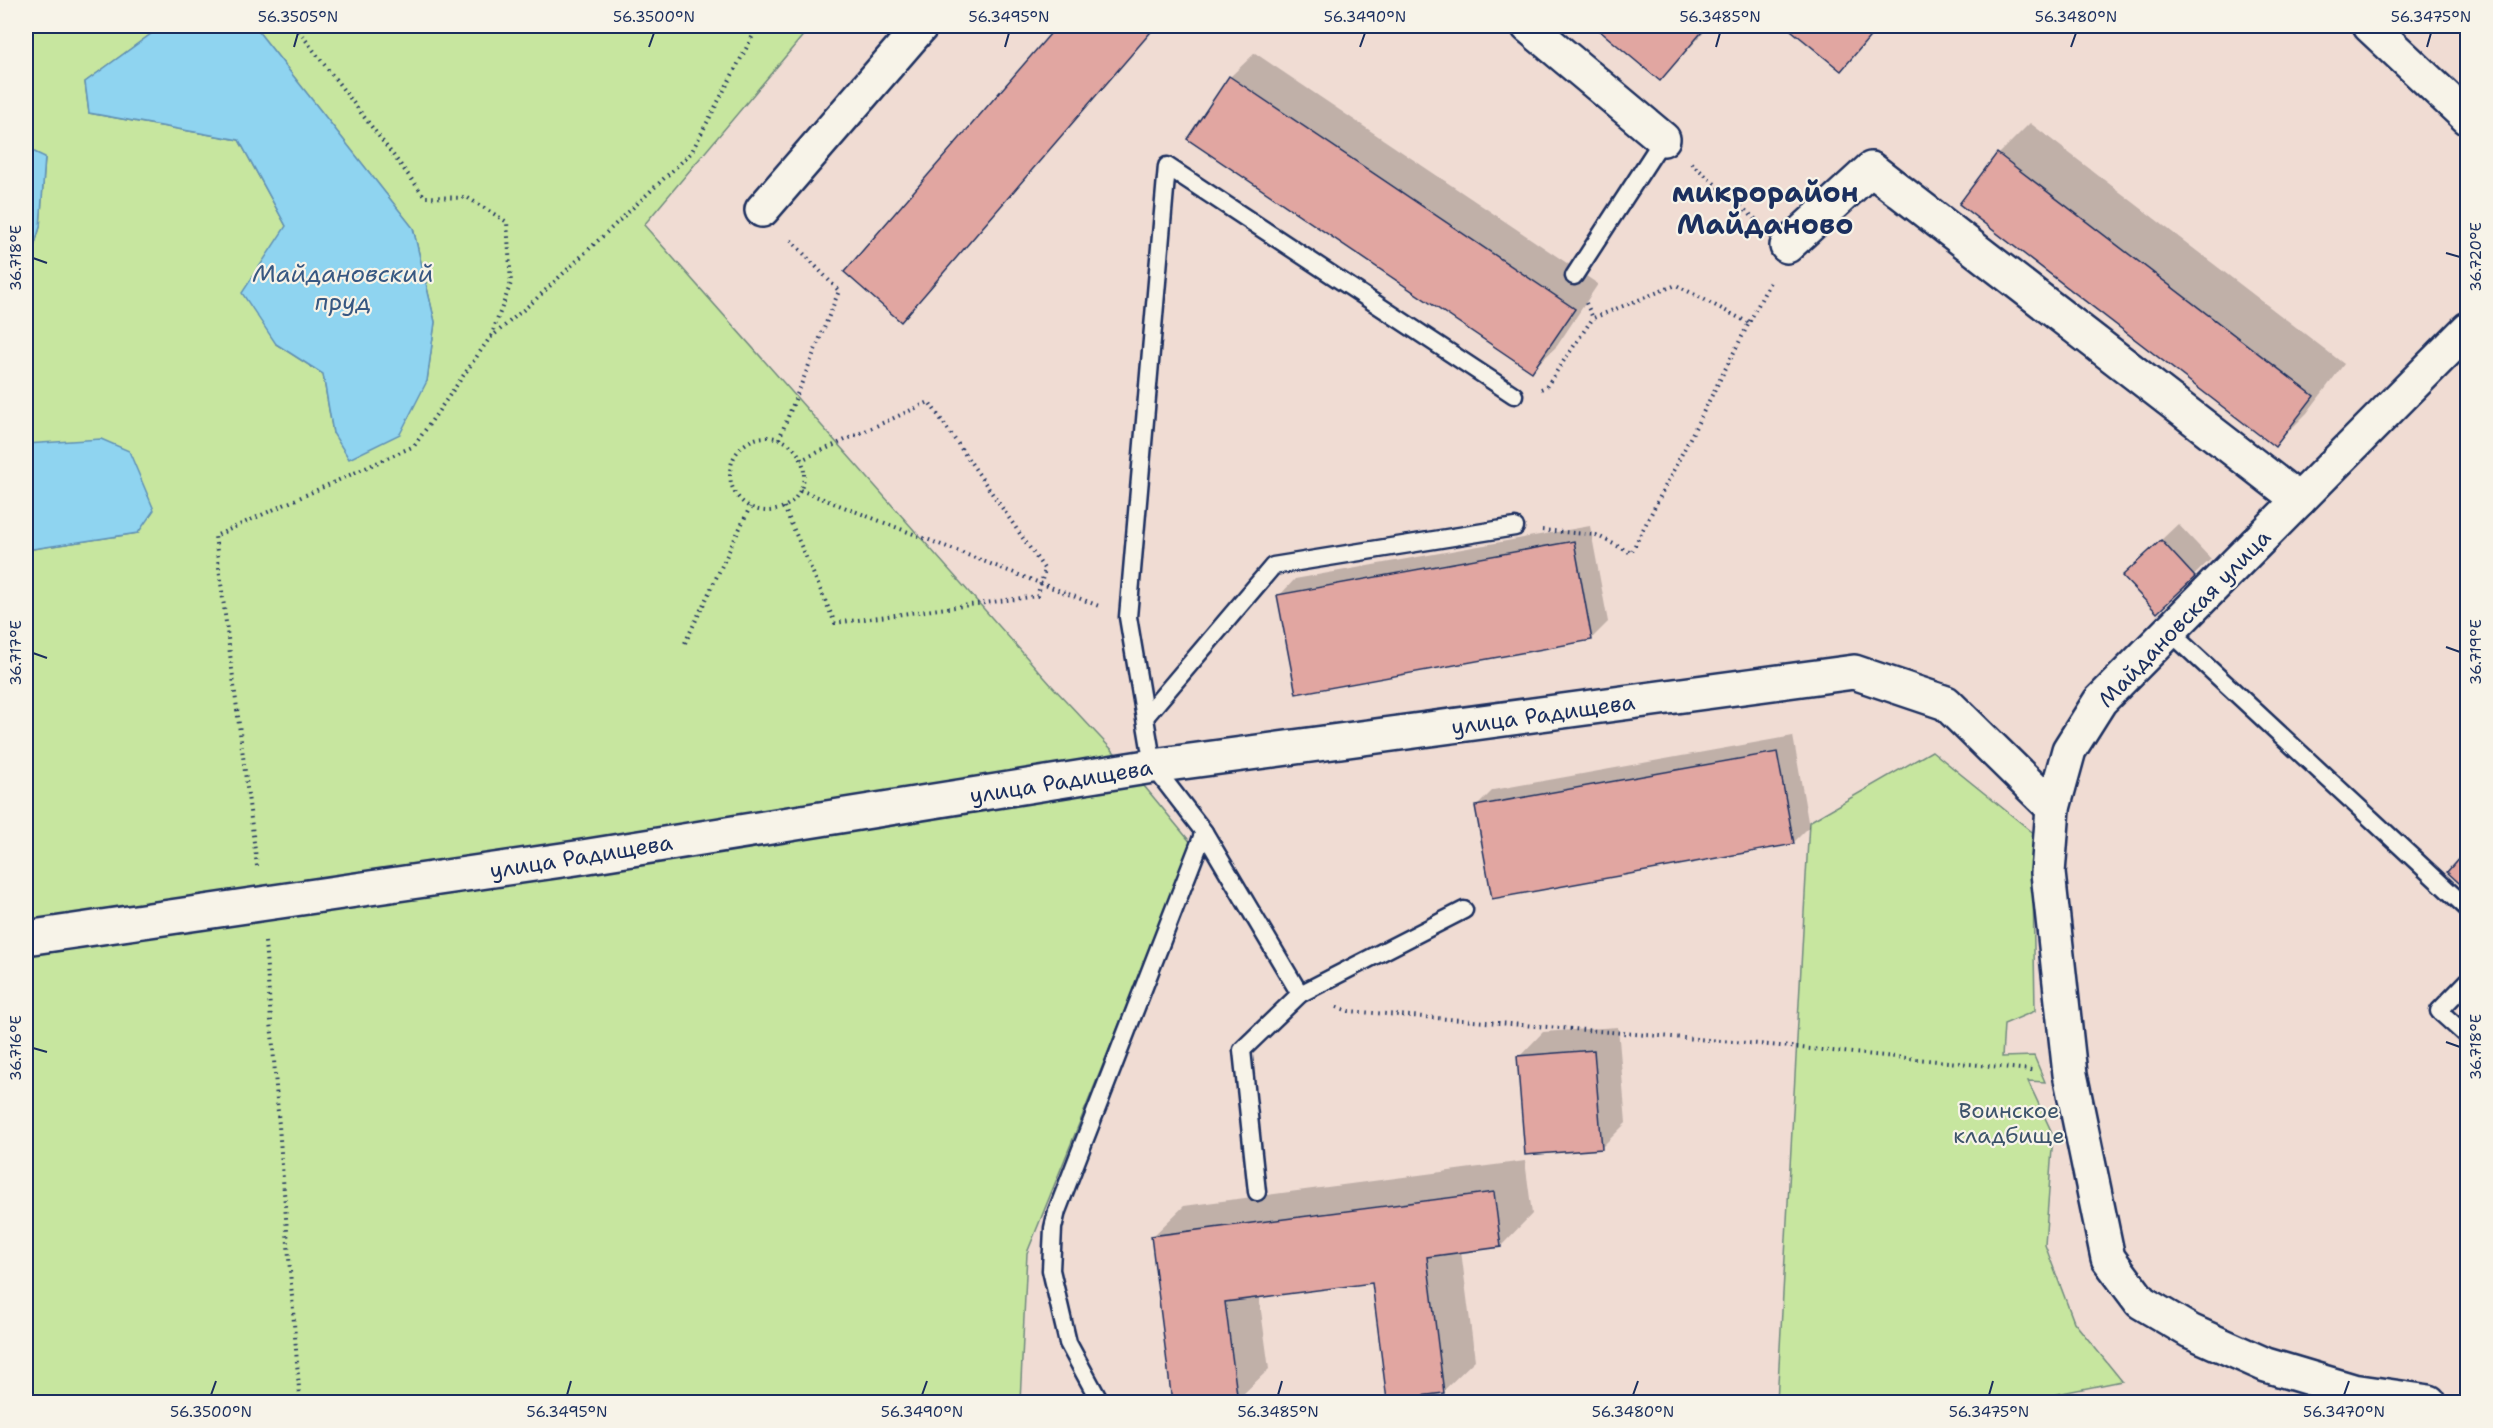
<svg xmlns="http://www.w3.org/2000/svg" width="2493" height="1428" viewBox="0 0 2493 1428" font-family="'Shantell Sans',sans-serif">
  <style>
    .green { fill: #c7e69f; stroke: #718a7e; stroke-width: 1.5 }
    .water { fill: #8fd4f0; stroke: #6192b6; stroke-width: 1.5 }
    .shadow { fill: #0003 }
    .building { fill: #e1a6a1; stroke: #1b2f5e; stroke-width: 1.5 }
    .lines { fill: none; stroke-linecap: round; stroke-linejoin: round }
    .lane-casing { stroke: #1b2f5e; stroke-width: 21 }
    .street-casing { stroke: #1b2f5e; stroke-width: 38 }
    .path { stroke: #1b2f5e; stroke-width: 4; stroke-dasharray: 1.5 4.5; stroke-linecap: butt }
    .lane { stroke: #f7f3e8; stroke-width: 16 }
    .street { stroke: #f7f3e8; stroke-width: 33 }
    .ticks { fill: none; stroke: #1b2f5e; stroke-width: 2 }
    .labels { text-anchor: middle; stroke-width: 4.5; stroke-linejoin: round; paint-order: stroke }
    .street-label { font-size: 22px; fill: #1b2f5e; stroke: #f7f3e8 }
    .park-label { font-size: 22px; fill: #3d546b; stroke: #f7f3e8 }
    .water-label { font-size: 24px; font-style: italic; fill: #385882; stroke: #f7f3e8 }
    .district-label { font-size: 28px; font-weight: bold; fill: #1b2f5e; stroke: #f7f3e8 }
    .neatline { fill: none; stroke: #1b2f5e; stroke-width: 2 }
    .ticks-label { font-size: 15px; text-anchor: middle; fill: #1b2f5e }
  </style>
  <rect width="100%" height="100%" fill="#f0dcd3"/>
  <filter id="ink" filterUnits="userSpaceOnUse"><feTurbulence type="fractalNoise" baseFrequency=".0167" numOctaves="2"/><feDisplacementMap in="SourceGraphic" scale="12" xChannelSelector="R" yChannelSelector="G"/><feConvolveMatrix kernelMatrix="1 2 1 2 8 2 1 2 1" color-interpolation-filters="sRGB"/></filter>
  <g filter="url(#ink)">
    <g class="green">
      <polygon points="26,26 162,26 85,82 89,113 239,140 286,226 276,344 323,374 333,433 427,381 435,322 413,228 254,26 811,26 644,225 1052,686 1130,769 1192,844 1027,1253 1020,1402 26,1402 26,550 138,533 29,443 26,444 26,273 40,227 45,158 26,148"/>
      <polygon points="1932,751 2036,835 2033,886 2035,1011 2004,1024 2002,1057 2034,1056 2045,1082 2028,1081 2053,1135 2045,1245 2074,1322 2122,1381 2052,1395 2052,1402 1777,1402 1809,822"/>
    </g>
    <g class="water">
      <polygon points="162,26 254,26 413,228 435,322 427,381 400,434 349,459 333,433 323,374 276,344 242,293 286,226 239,140 89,113 85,82"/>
      <polygon points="26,148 45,157 40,227 26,273"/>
      <polygon points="101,439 129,451 154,510 138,533 26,550 26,444"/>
    </g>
    <g class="shadow">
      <polygon points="1059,26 1156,26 901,320 846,272"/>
      <polygon points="1596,26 1710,26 1660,79"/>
      <polygon points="1788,26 1881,26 1841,69"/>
      <polygon points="1255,53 1598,284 1557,346 1532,370 1230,77"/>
      <polygon points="2030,123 2344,364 2307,413 2275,445 1999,154"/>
      <polygon points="2178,524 2211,559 2157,611 2140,560"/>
      <polygon points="1590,526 1608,622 1591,639 1279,596 1295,579"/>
      <polygon points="1793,736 1809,827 1793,843 1476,807 1493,790"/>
      <polygon points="1618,1027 1626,1123 1601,1148 1519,1057 1543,1032"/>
      <polygon points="1525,1161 1532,1214 1501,1246 1461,1251 1475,1360 1443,1391 1374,1281 1259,1296 1269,1369 1237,1400 1173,1402 1152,1237 1184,1206"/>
    </g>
    <g class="building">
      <polygon points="1057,26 1156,26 901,322 844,272"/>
      <polygon points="1594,26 1707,26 1660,81"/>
      <polygon points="1786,26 1879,26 1841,71"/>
      <polygon points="1229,76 1575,309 1532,372 1187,139"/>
      <polygon points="1997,153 2314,396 2275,447 1959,204"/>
      <polygon points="2161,540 2195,577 2157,613 2122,576"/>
      <polygon points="1574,541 1592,640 1296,694 1277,595"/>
      <polygon points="1777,752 1794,844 1492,899 1475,806"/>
      <polygon points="2468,848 2468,891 2447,872"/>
      <polygon points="1594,1050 1602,1149 1525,1155 1517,1056"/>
      <polygon points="1494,1192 1501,1247 1427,1257 1444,1393 1387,1400 1372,1283 1225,1302 1238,1402 1172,1402 1151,1236"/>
    </g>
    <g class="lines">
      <g class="lane-casing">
        <g id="lane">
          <polyline points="1574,276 1663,139"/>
          <polyline points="2169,631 2468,909"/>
          <polyline points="1145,717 1273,566 1515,527"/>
          <polyline points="2468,981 2439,1011 2468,1037"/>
          <polyline points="1300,994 1204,832 1153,766 1128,617 1167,166 1514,395"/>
          <polyline points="1257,1192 1242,1050 1300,994 1464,910"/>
          <polyline points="1100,1402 1068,1343 1051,1270 1053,1228 1057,1211 1204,832"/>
        </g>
      </g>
      <g class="street-casing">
        <g id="street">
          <polyline points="1528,26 1663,139"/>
          <polyline points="2370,26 2468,118"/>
          <polyline points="762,210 921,26"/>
          <polyline points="1787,246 1871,169 2299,500"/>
          <polyline points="26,938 576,858 1153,766 1854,672 1946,703 2053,808"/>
          <polyline points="2429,1402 2353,1391 2266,1365 2190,1331 2141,1302 2108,1258 2070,1074 2048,873 2053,808 2069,750 2100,701 2468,329"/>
        </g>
      </g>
      <g class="path">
        <polyline points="295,26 425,197 468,198 507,222 511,283 490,339"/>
        <polyline points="1691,163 1760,223"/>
        <polyline points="1586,303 1593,318"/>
        <polyline points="1541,389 1546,387 1593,318 1676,285 1749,323"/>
        <circle cx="767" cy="474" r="37"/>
        <polyline points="779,439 839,291 788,237"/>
        <polyline points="800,490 1099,606"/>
        <polyline points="784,507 835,623 1037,596 1045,570 929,402 801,460"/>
        <polyline points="1542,530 1596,535 1631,553 1771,280"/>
        <polyline points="685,643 750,507"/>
        <polyline points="257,866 215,536 414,446 489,339 535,300 691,153 758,26"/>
        <polyline points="265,942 300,1402"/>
        <polyline points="1337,1007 1349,1011 1759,1044 2032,1070"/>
      </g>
      <use href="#lane" class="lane"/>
      <use href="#street" class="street"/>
    </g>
  </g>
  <path class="ticks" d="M294 47 298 33M649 47 654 33M1005 47 1009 33M1360 47 1365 33M1716 47 1720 33M2071 47 2076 33M2427 47 2431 33M2446 253 2460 257M33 258 47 263M2446 647 2460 652M33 653 47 658M2446 1042 2460 1047M33 1048 47 1052M211 1395 216 1381M567 1395 571 1381M922 1395 927 1381M1278 1395 1282 1381M1633 1395 1638 1381M1989 1395 1993 1381M2344 1395 2349 1381"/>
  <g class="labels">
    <g class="street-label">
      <text transform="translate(2184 618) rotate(-46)" y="8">Майдановская улица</text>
      <text transform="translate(1543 714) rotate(-8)" y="8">улица Радищева</text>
      <text transform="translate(1061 781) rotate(-9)" y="8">улица Радищева</text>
      <text transform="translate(581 856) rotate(-9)" y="8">улица Радищева</text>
    </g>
    <g class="park-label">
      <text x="2009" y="1118">Воинское<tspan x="2009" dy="25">кладбище</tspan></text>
    </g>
    <g class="water-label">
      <text x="343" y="282">Майдановский<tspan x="343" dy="28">пруд</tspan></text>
    </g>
    <g class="district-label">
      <text x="1765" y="202">микрорайон<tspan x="1765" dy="32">Майданово</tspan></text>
    </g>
  </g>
  <rect width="2493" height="1428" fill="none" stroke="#f7f3e8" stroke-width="66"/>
  <rect x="33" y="33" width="2427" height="1362" class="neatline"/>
  <g class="ticks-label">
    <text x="298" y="22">56.3505°N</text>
    <text x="654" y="22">56.3500°N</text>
    <text x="1009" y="22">56.3495°N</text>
    <text x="1365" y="22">56.3490°N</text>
    <text x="1720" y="22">56.3485°N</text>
    <text x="2076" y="22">56.3480°N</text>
    <text x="2431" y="22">56.3475°N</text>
    <text transform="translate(2476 257) rotate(-90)" y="5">36.720°E</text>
    <text transform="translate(16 258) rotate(-90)" y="5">36.718°E</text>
    <text transform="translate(2476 652) rotate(-90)" y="5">36.719°E</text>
    <text transform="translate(16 653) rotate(-90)" y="5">36.717°E</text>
    <text transform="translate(2476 1047) rotate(-90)" y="5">36.718°E</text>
    <text transform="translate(16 1048) rotate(-90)" y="5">36.716°E</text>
    <text x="211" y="1417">56.3500°N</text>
    <text x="567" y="1417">56.3495°N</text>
    <text x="922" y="1417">56.3490°N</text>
    <text x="1278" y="1417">56.3485°N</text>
    <text x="1633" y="1417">56.3480°N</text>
    <text x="1989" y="1417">56.3475°N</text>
    <text x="2344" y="1417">56.3470°N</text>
  </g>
</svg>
